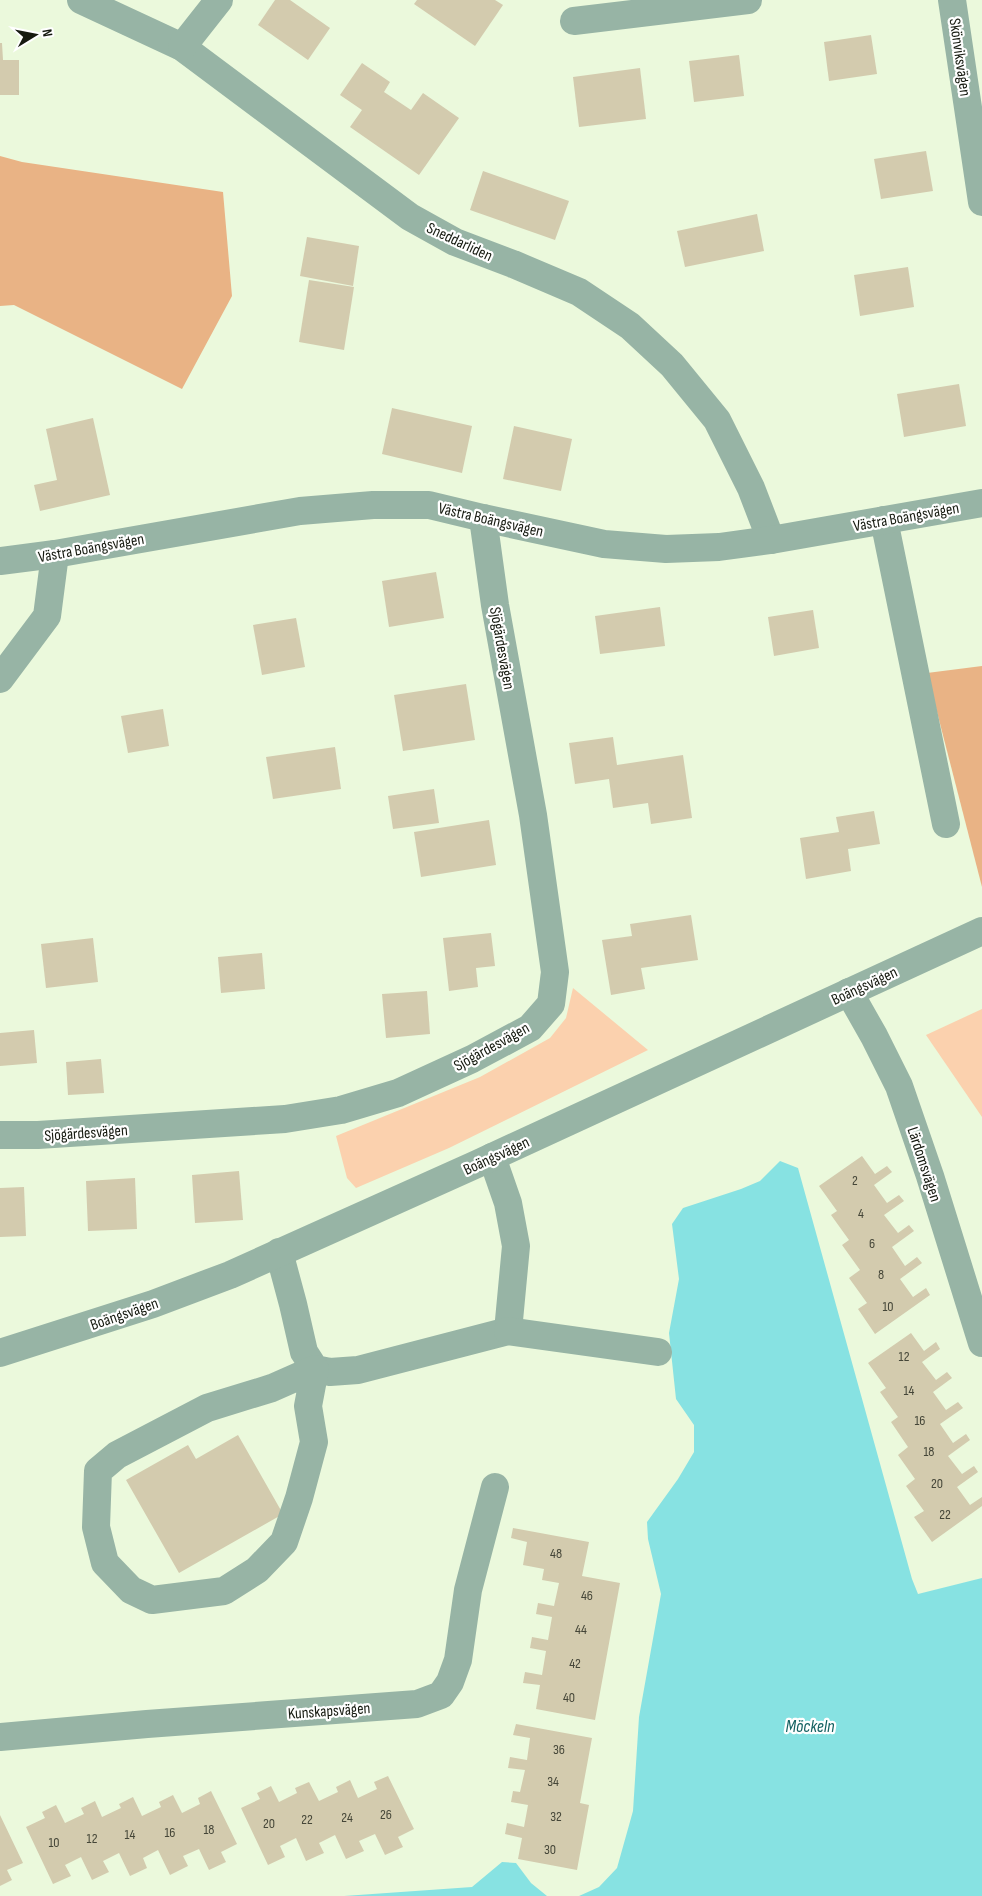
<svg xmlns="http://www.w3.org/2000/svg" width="982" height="1896" viewBox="0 0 982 1896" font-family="'Sofia Sans Condensed',sans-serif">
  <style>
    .green { fill: #fbd1ae }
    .forest { fill: #e9b385 }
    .water { fill: #87e2e2 }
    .building { fill: #d3cbae }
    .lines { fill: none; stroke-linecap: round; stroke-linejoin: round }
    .minor { stroke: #97b4a5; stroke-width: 28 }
    .labels { text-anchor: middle; stroke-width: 4.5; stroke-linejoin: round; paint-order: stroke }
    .number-label { font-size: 14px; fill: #454638 }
    .street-label { font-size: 16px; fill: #161a10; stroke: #fff }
    .water-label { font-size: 18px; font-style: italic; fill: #156262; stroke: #fff }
  </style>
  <rect width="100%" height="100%" fill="#ebf9dc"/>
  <g class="green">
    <polygon points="573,988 648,1050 449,1148 356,1188 347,1178 336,1136 480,1077 550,1038 566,1018"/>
    <polygon points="982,1009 982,1117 926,1035"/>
  </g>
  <g class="forest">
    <polygon points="0,156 22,162 223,192 232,296 182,389 14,305 0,306"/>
    <polygon points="982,666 982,887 927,673"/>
  </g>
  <g class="water">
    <polygon points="780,1161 798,1168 912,1579 918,1594 982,1578 982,1896 579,1896 599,1887 617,1868 633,1811 639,1717 661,1594 648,1539 647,1522 678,1479 694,1452 694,1425 676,1399 669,1333 679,1279 672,1224 683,1208 741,1189 760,1181"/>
    <polygon points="502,1862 516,1863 531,1883 547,1896 344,1896 472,1887"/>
  </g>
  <g class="building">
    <polygon points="275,0 290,0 330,28 308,60 258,25"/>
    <polygon points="417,0 495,0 503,5 475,46 414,4"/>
    <polygon points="871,35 877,74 829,81 824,42"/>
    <polygon points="0,43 2,43 3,60 19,60 19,95 0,95"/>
    <polygon points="739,55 744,96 694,102 689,61"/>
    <polygon points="362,63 390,82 384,92 411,110 423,93 459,118 419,175 350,127 362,110 340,95"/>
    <polygon points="640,68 646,119 579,127 573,77"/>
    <polygon points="926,151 933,191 881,199 874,159"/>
    <polygon points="483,171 569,201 555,240 470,210"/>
    <polygon points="757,214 764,251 685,267 677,231"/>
    <polygon points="307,237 359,246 353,286 300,276"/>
    <polygon points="908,267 914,307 860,316 854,275"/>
    <polygon points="309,280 354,287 344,350 299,342"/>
    <polygon points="959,384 966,426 904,437 897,394"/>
    <polygon points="392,408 472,426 462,473 382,454"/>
    <polygon points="93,418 110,495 40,511 34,485 57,480 46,429"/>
    <polygon points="514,426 572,439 561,491 503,479"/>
    <polygon points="436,572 444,618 389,627 382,581"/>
    <polygon points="660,607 665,646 600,654 595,616"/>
    <polygon points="813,610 819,648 774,656 768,617"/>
    <polygon points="296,618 305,667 262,675 253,625"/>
    <polygon points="466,684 475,740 403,751 394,695"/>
    <polygon points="163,709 169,746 128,753 121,716"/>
    <polygon points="613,737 617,765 683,755 692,818 651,824 648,803 613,808 609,779 575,784 569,743"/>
    <polygon points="335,747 341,789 273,799 266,757"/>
    <polygon points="434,789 439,823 393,829 388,796"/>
    <polygon points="874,811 880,844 848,849 851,871 806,879 800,838 839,832 836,817"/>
    <polygon points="489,820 496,865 421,877 414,832"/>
    <polygon points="691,915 698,960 641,968 645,989 611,995 602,940 632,936 630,924"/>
    <polygon points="491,933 495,966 476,968 478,987 449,991 443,938"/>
    <polygon points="93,938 98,982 46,988 41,944"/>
    <polygon points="262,953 265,989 221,993 218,957"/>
    <polygon points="427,991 430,1034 386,1038 382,994"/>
    <polygon points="34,1030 37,1063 0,1066 0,1033"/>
    <polygon points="101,1059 104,1093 68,1095 66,1062"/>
    <polygon points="862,1156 875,1174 887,1166 892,1172 874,1185 887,1203 899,1195 904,1201 884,1215 898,1233 909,1225 914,1231 892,1247 905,1266 917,1257 922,1263 900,1279 913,1297 926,1288 930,1295 875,1334 858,1309 867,1303 849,1278 860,1270 842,1245 849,1240 831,1215 837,1211 819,1186"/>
    <polygon points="239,1171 243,1220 195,1223 192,1175"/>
    <polygon points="135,1178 137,1229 88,1231 86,1181"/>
    <polygon points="24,1187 26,1236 0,1237 0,1188"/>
    <polygon points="911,1333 924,1351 936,1342 940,1349 922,1362 936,1380 947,1372 952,1378 933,1392 946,1410 958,1402 963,1408 940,1424 953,1443 966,1434 970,1440 948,1456 962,1474 974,1466 978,1472 957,1487 970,1505 982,1497 982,1506 932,1542 914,1517 924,1511 906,1486 915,1479 898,1455 908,1447 891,1422 898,1417 880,1392 886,1388 868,1363"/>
    <polygon points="238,1435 283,1514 179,1573 126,1480 188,1445 196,1459"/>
    <polygon points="513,1528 589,1542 582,1576 620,1583 595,1720 536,1709 540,1685 523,1683 525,1672 542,1675 546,1651 530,1648 532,1637 548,1640 552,1617 536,1614 538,1603 554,1606 559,1583 542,1580 544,1569 523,1565 527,1542 511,1538"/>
    <polygon points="516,1724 592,1738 580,1803 589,1805 577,1870 518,1859 522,1838 505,1834 507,1823 524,1827 528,1805 511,1802 513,1791 520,1792 525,1770 508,1768 510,1757 527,1760 530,1738 513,1735"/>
    <polygon points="388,1776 414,1829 398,1837 403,1847 385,1855 375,1834 359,1841 364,1851 346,1859 335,1835 319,1843 324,1853 306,1861 296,1838 280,1846 285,1857 268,1865 241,1808 260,1799 257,1793 271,1786 279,1802 297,1793 295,1788 309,1782 319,1801 338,1792 336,1787 350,1780 358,1798 377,1789 374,1782"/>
    <polygon points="211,1791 237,1844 221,1852 226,1862 209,1870 199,1849 183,1856 188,1866 170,1875 158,1850 143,1858 147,1868 130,1876 119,1853 103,1861 109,1872 92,1880 81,1857 65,1865 71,1876 53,1884 26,1827 45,1818 42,1812 56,1805 65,1823 84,1814 81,1808 95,1801 102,1817 121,1808 119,1804 133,1797 142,1816 161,1807 159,1802 173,1795 182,1813 200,1804 198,1798"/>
    <polygon points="0,1815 23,1863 7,1870 12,1880 0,1886"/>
  </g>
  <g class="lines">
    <g class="minor">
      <polyline points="81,0 182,47 410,217 455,242 513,264 579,292 630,326 672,365 717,420 751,488 771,540"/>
      <polyline points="952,0 982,202"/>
      <polyline points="574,21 748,0"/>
      <polyline points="182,47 219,0"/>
      <polyline points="884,520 946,824"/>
      <polyline points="0,561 55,554 300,511 373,505 429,505 483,518 604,544 666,549 719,547 771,540 982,503"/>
      <polyline points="0,679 47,616 55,554"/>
      <polyline points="849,992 874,1036 899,1086 930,1176 982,1343"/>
      <polyline points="0,1135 38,1135 285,1119 341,1110 398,1093 472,1059 530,1028 551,1004 555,972 533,815 495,605 483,518"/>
      <polyline points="279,1252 293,1304 304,1352 315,1369 330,1372 358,1370 508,1331 516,1246 508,1203 492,1157"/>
      <polyline points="508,1331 658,1352"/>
      <polyline points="0,1353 153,1304 230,1275 477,1164 982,931"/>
      <polygon points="315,1369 308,1406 314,1442 299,1498 284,1542 257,1570 224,1591 152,1600 131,1590 105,1563 96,1527 98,1471 117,1455 207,1408 272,1388"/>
      <polyline points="0,1737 147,1724 417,1704 441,1695 450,1682 458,1660 468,1590 495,1487"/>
    </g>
  </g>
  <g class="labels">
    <g class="number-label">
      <text x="855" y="1185">2</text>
      <text x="861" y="1218">4</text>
      <text x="872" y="1248">6</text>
      <text x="881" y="1279">8</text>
      <text x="888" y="1311">10</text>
      <text x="904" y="1361">12</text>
      <text x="909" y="1395">14</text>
      <text x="920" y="1425">16</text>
      <text x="929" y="1456">18</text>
      <text x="937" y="1488">20</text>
      <text x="945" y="1519">22</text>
      <text x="556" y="1558">48</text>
      <text x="587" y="1600">46</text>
      <text x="581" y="1634">44</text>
      <text x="575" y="1668">42</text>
      <text x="569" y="1702">40</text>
      <text x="559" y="1754">36</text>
      <text x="553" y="1786">34</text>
      <text x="386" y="1819">26</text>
      <text x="556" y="1821">32</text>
      <text x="347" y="1822">24</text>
      <text x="307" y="1824">22</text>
      <text x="269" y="1828">20</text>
      <text x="209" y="1834">18</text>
      <text x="170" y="1837">16</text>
      <text x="130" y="1839">14</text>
      <text x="92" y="1843">12</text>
      <text x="54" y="1847">10</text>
      <text x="550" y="1854">30</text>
    </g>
    <g class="street-label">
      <text transform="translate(961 57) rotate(82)" y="6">Skönviksvägen</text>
      <text transform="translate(460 241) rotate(25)" y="6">Sneddarliden</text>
      <text transform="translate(906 516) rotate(-10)" y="6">Västra Boängsvägen</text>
      <text transform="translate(491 519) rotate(13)" y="6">Västra Boängsvägen</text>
      <text transform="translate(91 547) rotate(-10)" y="6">Västra Boängsvägen</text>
      <text transform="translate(503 648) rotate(80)" y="6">Sjögärdesvägen</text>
      <text transform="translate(864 985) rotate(-25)" y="6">Boängsvägen</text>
      <text transform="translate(491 1046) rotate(-29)" y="6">Sjögärdesvägen</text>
      <text transform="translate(86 1132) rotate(-4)" y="6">Sjögärdesvägen</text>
      <text transform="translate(496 1155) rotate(-25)" y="6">Boängsvägen</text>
      <text transform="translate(925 1164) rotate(72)" y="6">Lärdomsvägen</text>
      <text transform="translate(124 1313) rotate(-19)" y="6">Boängsvägen</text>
      <text transform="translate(329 1710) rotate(-4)" y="6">Kunskapsvägen</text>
    </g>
    <g class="water-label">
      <text x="810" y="1732">Möckeln</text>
    </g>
  </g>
  <g transform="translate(35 35) rotate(80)" stroke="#ffffff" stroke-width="4" paint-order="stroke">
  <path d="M0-4L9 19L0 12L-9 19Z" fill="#161a10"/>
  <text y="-8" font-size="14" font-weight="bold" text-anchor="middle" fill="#161a10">N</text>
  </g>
</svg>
